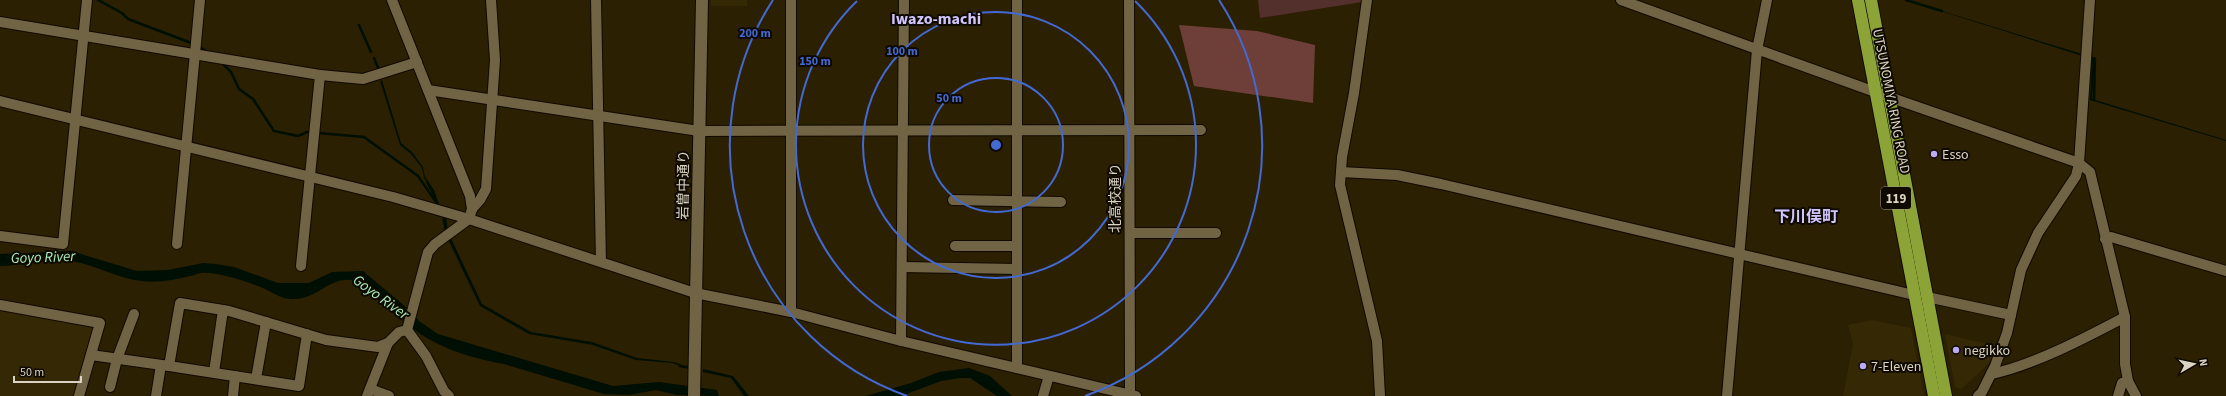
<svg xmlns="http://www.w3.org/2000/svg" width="2226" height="396" viewBox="0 0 2226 396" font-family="'Source Sans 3','Noto Sans JP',sans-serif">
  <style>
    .built { fill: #352804 }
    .green { fill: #53302c }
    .forest { fill: #6e3e38 }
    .water { fill: #000f03 }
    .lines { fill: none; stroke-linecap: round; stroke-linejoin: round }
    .stream { stroke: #000f03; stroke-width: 2.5 }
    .street-casing { stroke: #110900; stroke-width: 12 }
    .secondary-casing { stroke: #110900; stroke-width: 14 }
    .highway-casing { stroke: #110900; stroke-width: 14 }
    .street { stroke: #706444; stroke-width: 10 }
    .secondary { stroke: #706444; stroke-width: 12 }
    .highway { stroke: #8ca338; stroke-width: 12 }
    .ring { fill: none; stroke: #4369d4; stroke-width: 2 }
    .poi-dot { fill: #bbaaf6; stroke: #0f0a01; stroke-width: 1.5 }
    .labels { text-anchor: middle; stroke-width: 4; stroke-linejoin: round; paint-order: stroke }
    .shield { fill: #0f0a01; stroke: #9e9789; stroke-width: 1 }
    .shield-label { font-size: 13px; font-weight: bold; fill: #dbd4c3 }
    .street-label { font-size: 14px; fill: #dbd4c3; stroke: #0f0a01 }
    .poi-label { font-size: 14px; fill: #dbd4c3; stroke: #0f0a01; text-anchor: start }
    .water-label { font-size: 15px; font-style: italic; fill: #a9edb9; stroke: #0f0a01 }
    .quarter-label { font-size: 16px; font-weight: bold; fill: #d1c5fe; stroke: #0f0a01 }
    .centre { fill: #4369d4; stroke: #0f0a01; stroke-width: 2 }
    .ring-label { font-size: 12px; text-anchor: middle; font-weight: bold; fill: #4369d4; stroke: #0f0a01; stroke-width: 4; stroke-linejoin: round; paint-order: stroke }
  </style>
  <rect width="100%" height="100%" fill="#2b2001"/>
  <g class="built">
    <rect x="711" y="0" width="36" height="6"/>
    <polygon points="0,307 95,325 75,396 0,396"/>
    <polygon points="1872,320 1911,328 1924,396 1843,396 1853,344 1848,325"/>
    <polygon points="1945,334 1996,346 1993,357 1985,367 1961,389 1955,387"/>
  </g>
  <polygon class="green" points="1258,0 1362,0 1362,2 1260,18"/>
  <polygon class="forest" points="1179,25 1257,31 1315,45 1313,103 1194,86"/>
  <g class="water">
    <polygon points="1906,0 2095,58 2092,99 2226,140 2226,141 2090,100 2092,59"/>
    <polygon points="382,80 401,143 412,152 423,167 425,177 434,190 440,207 437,206 433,191 424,178 422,168 411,154 400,145 380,81"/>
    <polygon points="442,216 446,216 448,232 482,304 531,332 592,342 637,358 674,362 682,365 682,367 673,363 636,360 593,345 529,334 480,306 445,233"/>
    <path d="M71 251 137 271 168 270 203 263 216 264 234 267 278 283H309L332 272 363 271 407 308 419 321 438 334 613 386 659 382 717 390 719 396 677 395 656 390 629 395 604 394 504 364C476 359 443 350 419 333 395 317 376 296 352 280 329 277 316 300 293 299 282 299 275 294 265 289 252 283 216 271 201 273 197 273 194 276 190 276 174 280 158 283 142 281 118 279 96 265 72 261 48 258 24 266 0 266V254Z"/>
    <polygon points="969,368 990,376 1012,396 997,396 970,378 960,378 941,381 901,396 866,396 911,383 939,372"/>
    <polygon points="703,369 733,376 749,396 744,396 731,378 703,372"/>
  </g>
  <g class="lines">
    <g class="stream">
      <polyline points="98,0 122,13 128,19 194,44"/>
      <polyline points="1906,0 1942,11"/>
      <polyline points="359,25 371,52"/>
      <polyline points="198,46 211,54"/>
      <polyline points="374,58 379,70"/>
      <polyline points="2092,58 2095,59 2094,100"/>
      <polyline points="221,62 231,72 239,89 253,99 274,131 298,136 307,132 313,132"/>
      <polyline points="318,133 364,137 418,176 438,205"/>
      <polyline points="427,182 435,197"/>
      <polyline points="680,366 691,368"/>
    </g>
    <g class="street-casing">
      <g id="street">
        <polyline points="392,0 470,196 472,209 469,219 435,244 428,252 407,330"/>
        <polyline points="596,0 601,262"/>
        <polyline points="1129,0 1130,395"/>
        <polyline points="1367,0 1354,93 1342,157 1340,185 1377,341 1380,396"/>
        <polyline points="1621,0 1889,97 2079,163 2076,176 2038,233 2021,270 2007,333 1995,366 1982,392 1978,396"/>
        <polyline points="2090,0 2079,163 2090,172 2125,317 2125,364 2128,381 2136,396"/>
        <polyline points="0,22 320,75 363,79 417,62"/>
        <polyline points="428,90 699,131 1201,130"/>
        <polyline points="0,101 393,197 469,219 695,293 791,312 901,341 1136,396"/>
        <polyline points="1341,172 1397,175 1441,184 1914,295"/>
        <polyline points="953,200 1061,202"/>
        <polyline points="472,209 480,200 486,189 495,60 491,0"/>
        <polyline points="1130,233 1216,233"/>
        <polyline points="0,236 63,244 87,0"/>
        <polyline points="2105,239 2111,237 2226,271"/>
        <polyline points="177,244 200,0"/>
        <polyline points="955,246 1017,246"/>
        <polyline points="301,266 320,75"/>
        <polyline points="902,267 1017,269"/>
        <polyline points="1927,297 2011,315"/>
        <polyline points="0,305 100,323 79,396"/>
        <polyline points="791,312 791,0"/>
        <polyline points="407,330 426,356 444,391 449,396"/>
        <polyline points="307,334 299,386 169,366 180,303 229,311 326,340 378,347 388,343 399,332 407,330"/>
        <polyline points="901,341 904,0"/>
        <polyline points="91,355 169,366"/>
        <polyline points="1017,368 1017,0"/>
        <polyline points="214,372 223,310"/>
        <path d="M1991 374C2032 366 2087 337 2125 317"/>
        <polyline points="256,379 266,322"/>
        <polyline points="110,387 117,359 134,314"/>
        <polyline points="370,389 389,396"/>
        <polyline points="156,396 161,365"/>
        <polyline points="233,396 235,376"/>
        <polyline points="367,396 388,343"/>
        <polyline points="1043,396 1049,376"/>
        <polyline points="1727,396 1757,50 1767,0"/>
        <polyline points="2118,396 2122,383 2128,381"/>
      </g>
    </g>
    <g class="secondary-casing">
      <polyline id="secondary" points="694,396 702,0"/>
    </g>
    <g class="highway-casing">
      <g id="highway">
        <polyline points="1858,0 1934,396"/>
        <polyline points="1871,0 1946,396"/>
      </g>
    </g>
    <use href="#street" class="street"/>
    <use href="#secondary" class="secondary"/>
    <use href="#highway" class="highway"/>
  </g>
  <g class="ring">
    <circle cx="996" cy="145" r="67"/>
    <circle cx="996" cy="145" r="133"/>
    <path d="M1135 1A200 200 0 1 1 857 1"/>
    <path d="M907 396A266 266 0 0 1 773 0M1219 0A266 266 0 0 1 1085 396"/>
  </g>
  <g class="poi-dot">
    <circle cx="1934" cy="154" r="4"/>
    <circle cx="1956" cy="350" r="4"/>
    <circle cx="1863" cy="366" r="4"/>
  </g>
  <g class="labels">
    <rect class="shield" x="1881" y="187" width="30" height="22" rx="3"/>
    <g class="shield-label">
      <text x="1896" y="203">119</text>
    </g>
    <g class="street-label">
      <text transform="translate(1892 101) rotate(79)" y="5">UTSUNOMIYA RING ROAD</text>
      <text transform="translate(683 185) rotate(-89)" y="5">岩曽中通り</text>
      <text transform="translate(1115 198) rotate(-90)" y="5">北高校通り</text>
    </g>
    <g class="poi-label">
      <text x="1942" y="159">Esso</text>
      <text x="1964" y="355">negikko</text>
      <text x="1871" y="371">7-Eleven</text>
    </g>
    <g class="water-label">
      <text transform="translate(43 257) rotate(-2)" y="5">Goyo River</text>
      <text transform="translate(381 297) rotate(36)" y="5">Goyo River</text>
    </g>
    <g class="quarter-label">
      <text x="936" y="24">Iwazo-machi</text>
      <text x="1806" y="222">下川俣町</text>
    </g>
  </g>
  <circle cx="996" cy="145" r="6" class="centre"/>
  <g class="ring-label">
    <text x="755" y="37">200 m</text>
    <text x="902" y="55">100 m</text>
    <text x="815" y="65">150 m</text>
    <text x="949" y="102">50 m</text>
  </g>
  <g transform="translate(2194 364) rotate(81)" stroke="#0f0a01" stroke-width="3" paint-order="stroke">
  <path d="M0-3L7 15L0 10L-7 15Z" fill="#dbd4c3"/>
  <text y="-6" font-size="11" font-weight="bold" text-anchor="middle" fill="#dbd4c3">N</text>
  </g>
  <path d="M14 376v6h67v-6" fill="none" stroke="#dbd4c3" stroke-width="2"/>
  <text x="20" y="376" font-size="12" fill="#dbd4c3" stroke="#0f0a01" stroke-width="3" paint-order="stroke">50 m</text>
</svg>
